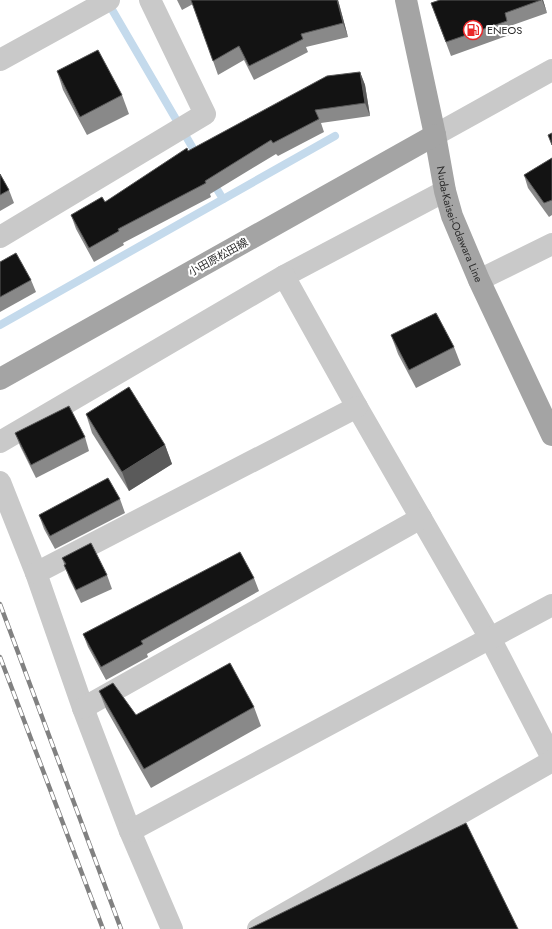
<svg xmlns="http://www.w3.org/2000/svg" width="552" height="929" viewBox="0 0 552 929" font-family="Jost,'Noto Sans JP',sans-serif">
  <style>
    .lines { fill: none; stroke-linecap: round; stroke-linejoin: round }
    .stream { stroke: #c4daec; stroke-width: 8 }
    .minor { stroke: #c9c9c9; stroke-width: 22 }
    .major { stroke: #a4a4a4; stroke-width: 22 }
    .rail-casing { stroke: #818181; stroke-width: 4.5 }
    .rail { stroke: #fff; stroke-width: 3; stroke-dasharray: 9; stroke-linecap: butt }
    .wall { fill: #898989 }
    .shaded-wall { fill: #5a5a5a }
    .building { fill: #131313; stroke: #5a5a5a }
    .labels { text-anchor: middle; stroke-width: 4; stroke-linejoin: round; paint-order: stroke }
    .poi-label { font-size: 11px; fill: #2c2c2c; stroke: #fff; text-anchor: start }
    .street-label { font-size: 11px; fill: #2c2c2c; stroke: #fff }
  </style>
  <rect width="100%" height="100%" fill="#fff"/>
  <g class="lines">
    <g class="stream">
      <polyline points="107,1 198,157"/>
      <polyline points="212,181 223,199"/>
      <polyline points="0,325 335,136"/>
    </g>
    <g class="minor">
      <polyline points="0,60 109,0"/>
      <polyline points="435,135 552,70"/>
      <polyline points="0,237 205,114 150,0"/>
      <polyline points="284,276 445,191"/>
      <polyline points="479,280 552,244"/>
      <polyline points="0,442 284,276 357,407 490,638 552,758"/>
      <polyline points="0,482 36,573 83,708 130,831 172,929"/>
      <polyline points="36,573 357,407"/>
      <polyline points="83,708 421,518"/>
      <polyline points="130,831 552,605"/>
      <polyline points="258,929 552,761"/>
    </g>
    <g class="major">
      <path id="s1" d="M406 0 435 135 445 191 452 216 479 280 552 435"/>
      <polyline points="0,379 435,135"/>
    </g>
    <g class="rail-casing">
      <g id="rail">
        <polyline points="0,604 121,929"/>
        <polyline points="0,657 103,929"/>
      </g>
    </g>
    <use href="#rail" class="rail"/>
  </g>
  <g class="wall">
    <polygon points="177,0 338,0 348,37 306,47 308,52 254,80 244,60 218,75 193,4 182,10"/>
    <polygon points="440,0 543,0 547,13 510,26 512,34 451,56 431,3"/>
    <polygon points="57,71 122,95 129,114 87,135 63,90"/>
    <polygon points="360,72 365,85 370,116 321,123 324,132 278,156 276,154 210,194 211,197 123,243 124,245 94,262 76,229 71,215 105,202 188,151"/>
    <polygon points="552,158 552,215 549,217 528,188 524,175"/>
    <polygon points="0,174 9,190 14,203 0,211"/>
    <polygon points="0,262 31,280 36,292 0,312"/>
    <polygon points="391,335 454,347 461,365 416,388 398,354"/>
    <polygon points="86,414 165,445 172,464 129,491 92,433"/>
    <polygon points="15,433 85,437 89,451 36,478 20,446"/>
    <polygon points="120,499 125,513 55,549 44,529 39,515"/>
    <polygon points="62,558 107,575 112,589 81,603 69,578"/>
    <polygon points="254,578 259,591 147,654 148,657 106,680 88,647 83,634"/>
    <polygon points="99,691 136,715 254,707 261,726 151,788 106,709"/>
  </g>
  <g class="shaded-wall">
    <polygon points="337,0 338,0 348,37 343,23"/>
    <polygon points="542,0 543,0 547,13"/>
    <polygon points="360,72 365,85 370,116 365,103"/>
    <polygon points="165,445 172,464 129,491 122,472"/>
  </g>
  <g class="building">
    <polygon points="191,0 337,0 343,23 301,34 303,39 249,66 239,46 213,61"/>
    <polygon points="440,0 541,0 505,13 507,21 446,42 431,3"/>
    <polygon points="98,50 122,95 80,117 57,71"/>
    <polygon points="360,72 365,103 315,110 319,119 273,143 271,140 205,181 206,183 118,229 119,231 89,248 71,215 102,197 105,202 187,148 188,151 327,76"/>
    <polygon points="552,133 552,145 548,135"/>
    <polygon points="552,158 552,200 544,203 524,175"/>
    <polygon points="0,174 9,190 0,195"/>
    <polygon points="16,253 31,280 0,297 0,262"/>
    <polygon points="436,313 454,347 409,370 391,335"/>
    <polygon points="129,387 165,445 122,472 86,414"/>
    <polygon points="69,406 85,437 31,465 15,433"/>
    <polygon points="108,478 120,499 50,536 39,515"/>
    <polygon points="91,543 107,575 76,590 64,565 66,564 62,558"/>
    <polygon points="240,552 254,578 141,641 143,644 101,667 83,634"/>
    <polygon points="230,663 254,707 144,769 99,691 113,683 136,715"/>
    <polygon points="466,823 518,929 249,929"/>
  </g>
  <defs>
    <g id="fuel-ring" transform="scale(1)"><circle r="9.5" fill="#fff" stroke="#ea2829" stroke-width="1.5"/><path d="M-5.5-6h7V0h2V4h1.3V-2.5L3-4.5l.8-.8L6-3V5H2.5V1h-1V6h-7ZM-4.2-4.7v3.2H.2V-4.7Z" fill="#ea2829"/></g>
  </defs>
  <g fill-rule="evenodd">
    <use href="#fuel-ring" x="473" y="30"/>
  </g>
  <g class="labels">
    <g class="poi-label">
      <text x="487" y="34">ENEOS</text>
    </g>
    <g class="street-label">
      <text dy="4" stroke="none"><textPath href="#s1" startOffset="231">Nuda-Kaisei-Odawara Line</textPath></text>
      <text transform="translate(218 257) rotate(-29)" y="4">小田原松田線</text>
    </g>
  </g>
</svg>
